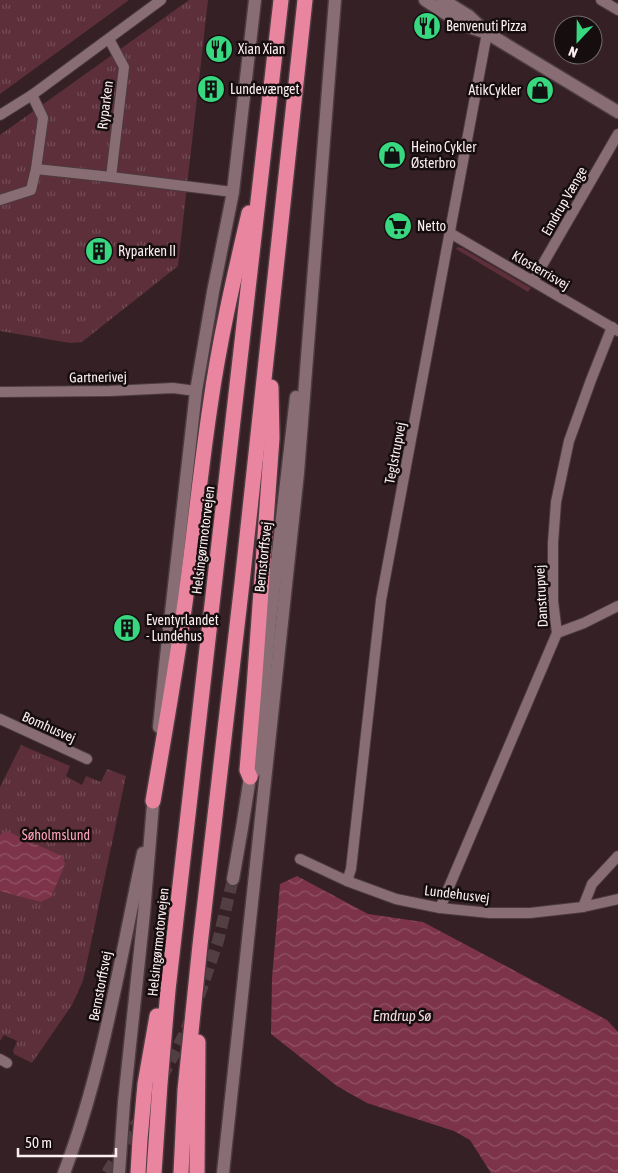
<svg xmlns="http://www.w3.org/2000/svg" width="618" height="1173" viewBox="0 0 618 1173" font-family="'Asap Condensed',sans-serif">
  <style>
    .grass { fill: #5c2f3b }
    .park { fill: url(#park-tufts) }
    .water { fill: url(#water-waves) }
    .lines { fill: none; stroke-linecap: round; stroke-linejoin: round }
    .tertiary-tunnel { stroke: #523f43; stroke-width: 12; stroke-dasharray: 12 6; stroke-linecap: butt }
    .minor-casing { stroke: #4c3b40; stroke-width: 12 }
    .tertiary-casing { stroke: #4c3b40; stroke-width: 15 }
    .motorway-casing { stroke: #4c3b40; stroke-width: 18 }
    .minor { stroke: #886e74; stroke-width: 10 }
    .tertiary { stroke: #886e74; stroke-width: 12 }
    .motorway { stroke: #e9859f; stroke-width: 15 }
    .labels { text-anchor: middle; stroke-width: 5; stroke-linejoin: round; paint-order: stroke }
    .poi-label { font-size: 14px; fill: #fbedf0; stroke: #160d0f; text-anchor: start }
    .street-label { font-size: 14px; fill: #fbedf0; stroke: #160d0f }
    .park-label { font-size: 14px; fill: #faa2b8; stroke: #160d0f }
    .water-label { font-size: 15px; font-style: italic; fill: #f1dade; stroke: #160d0f }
  </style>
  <defs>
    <pattern id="park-tufts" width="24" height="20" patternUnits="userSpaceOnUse" patternTransform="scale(1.25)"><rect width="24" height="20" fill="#5c2f3b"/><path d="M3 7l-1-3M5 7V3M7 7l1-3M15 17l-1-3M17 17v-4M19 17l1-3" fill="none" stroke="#744d58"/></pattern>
    <pattern id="water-waves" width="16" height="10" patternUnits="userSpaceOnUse" patternTransform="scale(1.25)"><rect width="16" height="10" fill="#7d344a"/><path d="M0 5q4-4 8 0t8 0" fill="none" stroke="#905264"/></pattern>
  </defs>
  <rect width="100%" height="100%" fill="#342025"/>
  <polygon class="grass" points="457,247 462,248 531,288 528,292 456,249"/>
  <g class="park">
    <polygon points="0,0 129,0 0,94"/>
    <polygon points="189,0 208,0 178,266 82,342 70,343 0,331 0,135"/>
    <polygon points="21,745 70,766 66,776 82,785 86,776 101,782 107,769 126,776 83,981 72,1005 32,1063 14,1054 13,1051 17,1041 4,1035 0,1041 0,787"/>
  </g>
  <g class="water">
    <polygon points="6,831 62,856 65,864 51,897 41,902 0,891 0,835"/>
    <polygon points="297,876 368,914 423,922 607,1020 618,1032 618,1173 491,1173 470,1140 454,1131 367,1103 337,1086 271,1034 272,978 280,884"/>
  </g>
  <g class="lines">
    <g class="tertiary-tunnel">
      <polyline points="199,996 218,941 233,879"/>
      <polyline points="162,1077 186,1031 189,1022"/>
      <polyline points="107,1173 142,1115"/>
    </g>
    <g class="minor-casing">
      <g id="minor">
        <polyline points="601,0 618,10"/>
        <polyline points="109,39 124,67 111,177"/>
        <polyline points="0,115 32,95 161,0"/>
        <polyline points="36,169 111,177 233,192"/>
        <polyline points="0,200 31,190 36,169 43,118 32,95"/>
        <polyline points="450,233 618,331"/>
        <polyline points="533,281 618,134"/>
        <polyline points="0,392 110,391 173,388 196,391"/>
        <polyline points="557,633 584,623 618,606"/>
        <polyline points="0,719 87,759"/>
        <polyline points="300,859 347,881 396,899 440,908 490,913 530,913 583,907 618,899"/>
        <polyline points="347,881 351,869 381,600 487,33"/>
        <polyline points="583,907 592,884 618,856"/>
        <polyline points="440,908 557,633 553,601 553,543 556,502 569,441 591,380 612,327"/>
        <polyline points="0,1059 7,1063"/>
      </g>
    </g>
    <g class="tertiary-casing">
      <g id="tertiary">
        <polyline points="425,0 463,25 484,32"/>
        <polyline points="443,0 469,16 487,33 618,112"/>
        <polyline points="159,727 165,666 196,391 213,292 233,192 255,0"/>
        <polyline points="233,879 242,828 250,777 255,771 270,622 296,397"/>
        <path d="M64 1173C103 1070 120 960 143 853"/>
        <polyline points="119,1173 124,1102 144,913 154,792"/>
        <polyline points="223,1173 298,473 335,0"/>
      </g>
    </g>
    <g class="motorway-casing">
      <g id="motorway">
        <polyline points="250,777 247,770 254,688 272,438 271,387"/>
        <path d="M153 801C165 730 178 659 187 588 195 527 201 467 210 407 219 342 234 277 249 213"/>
        <polyline points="138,1173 140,1139 145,1084 157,1016"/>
        <polyline points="154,1173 160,1084 168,990 281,0"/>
        <polyline points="181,1173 185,1090 200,945 242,583 305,0"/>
        <polyline points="197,1173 198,1042"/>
      </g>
    </g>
    <use href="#minor" class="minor"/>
    <use href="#tertiary" class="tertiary"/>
    <use href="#motorway" class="motorway"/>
  </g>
  <defs>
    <g id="restaurant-disc" transform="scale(1.4375)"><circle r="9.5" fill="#38d880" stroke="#160d0f"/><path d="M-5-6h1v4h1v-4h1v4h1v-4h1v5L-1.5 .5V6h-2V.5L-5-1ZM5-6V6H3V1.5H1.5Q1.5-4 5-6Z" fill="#111"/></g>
    <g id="building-disc" transform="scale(1.4375)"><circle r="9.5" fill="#38d880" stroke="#160d0f"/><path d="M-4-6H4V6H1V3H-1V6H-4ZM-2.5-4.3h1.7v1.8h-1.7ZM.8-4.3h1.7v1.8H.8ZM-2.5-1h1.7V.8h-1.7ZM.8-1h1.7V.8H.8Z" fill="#111"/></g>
    <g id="shop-disc" transform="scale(1.4375)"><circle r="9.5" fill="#38d880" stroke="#160d0f"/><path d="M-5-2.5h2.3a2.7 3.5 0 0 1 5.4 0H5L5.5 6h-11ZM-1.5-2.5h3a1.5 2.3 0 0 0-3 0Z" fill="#111"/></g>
    <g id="supermarket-disc" transform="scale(1.4375)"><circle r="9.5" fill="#38d880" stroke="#160d0f"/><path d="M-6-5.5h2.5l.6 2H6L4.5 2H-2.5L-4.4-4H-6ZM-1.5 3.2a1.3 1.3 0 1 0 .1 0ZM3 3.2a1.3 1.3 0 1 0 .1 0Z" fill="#111"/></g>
  </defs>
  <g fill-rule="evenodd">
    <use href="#restaurant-disc" x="427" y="26"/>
    <use href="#restaurant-disc" x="219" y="49"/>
    <use href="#building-disc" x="211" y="89"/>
    <use href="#shop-disc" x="540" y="90"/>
    <use href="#shop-disc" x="392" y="155"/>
    <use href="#supermarket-disc" x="398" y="226"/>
    <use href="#building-disc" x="99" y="251"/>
    <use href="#building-disc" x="127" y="628"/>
  </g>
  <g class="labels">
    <g class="poi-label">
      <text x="446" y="31">Benvenuti Pizza</text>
      <text x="238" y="54">Xian Xian</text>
      <text x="230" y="94">Lundevænget</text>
      <text x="521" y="95" text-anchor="end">AtikCykler</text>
      <text x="411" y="152">Heino Cykler<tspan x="411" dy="16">Østerbro</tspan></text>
      <text x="417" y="231">Netto</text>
      <text x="118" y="256">Ryparken II</text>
      <text x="146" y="625">Eventyrlandet<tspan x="146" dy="16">- Lundehus</tspan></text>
    </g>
    <g class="street-label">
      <text transform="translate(105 105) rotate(-83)" y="5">Ryparken</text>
      <text transform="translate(564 201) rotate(-60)" y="5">Emdrup Vænge</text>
      <text transform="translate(541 270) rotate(30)" y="5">Klosterrisvej</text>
      <text transform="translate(98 377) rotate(-1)" y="5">Gartnerivej</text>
      <text transform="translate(395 453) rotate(-79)" y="5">Teglstrupvej</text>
      <text transform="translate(203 540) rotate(-83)" y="5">Helsingørmotorvejen</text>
      <text transform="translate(263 557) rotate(-84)" y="5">Bernstorffsvej</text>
      <text transform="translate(541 596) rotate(-93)" y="5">Danstrupvej</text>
      <text transform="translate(49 727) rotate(24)" y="5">Bomhusvej</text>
      <text transform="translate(457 894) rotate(7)" y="5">Lundehusvej</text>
      <text transform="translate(158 942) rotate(-84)" y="5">Helsingørmotorvejen</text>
      <text transform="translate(100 986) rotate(-79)" y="5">Bernstorffsvej</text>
    </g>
    <g class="park-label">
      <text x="56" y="840">Søholmslund</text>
    </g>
    <g class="water-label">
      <text x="402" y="1021">Emdrup Sø</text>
    </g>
  </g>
  <g transform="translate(578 40) rotate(202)"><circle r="24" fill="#160d0f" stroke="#726769"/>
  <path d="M0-4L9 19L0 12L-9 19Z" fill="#38d880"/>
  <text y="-8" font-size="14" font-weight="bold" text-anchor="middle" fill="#fbedf0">N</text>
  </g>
  <path d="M18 1148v8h98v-8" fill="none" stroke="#fbedf0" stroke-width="2.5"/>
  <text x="25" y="1148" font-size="15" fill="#fbedf0" stroke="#160d0f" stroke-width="4" paint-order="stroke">50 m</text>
</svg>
